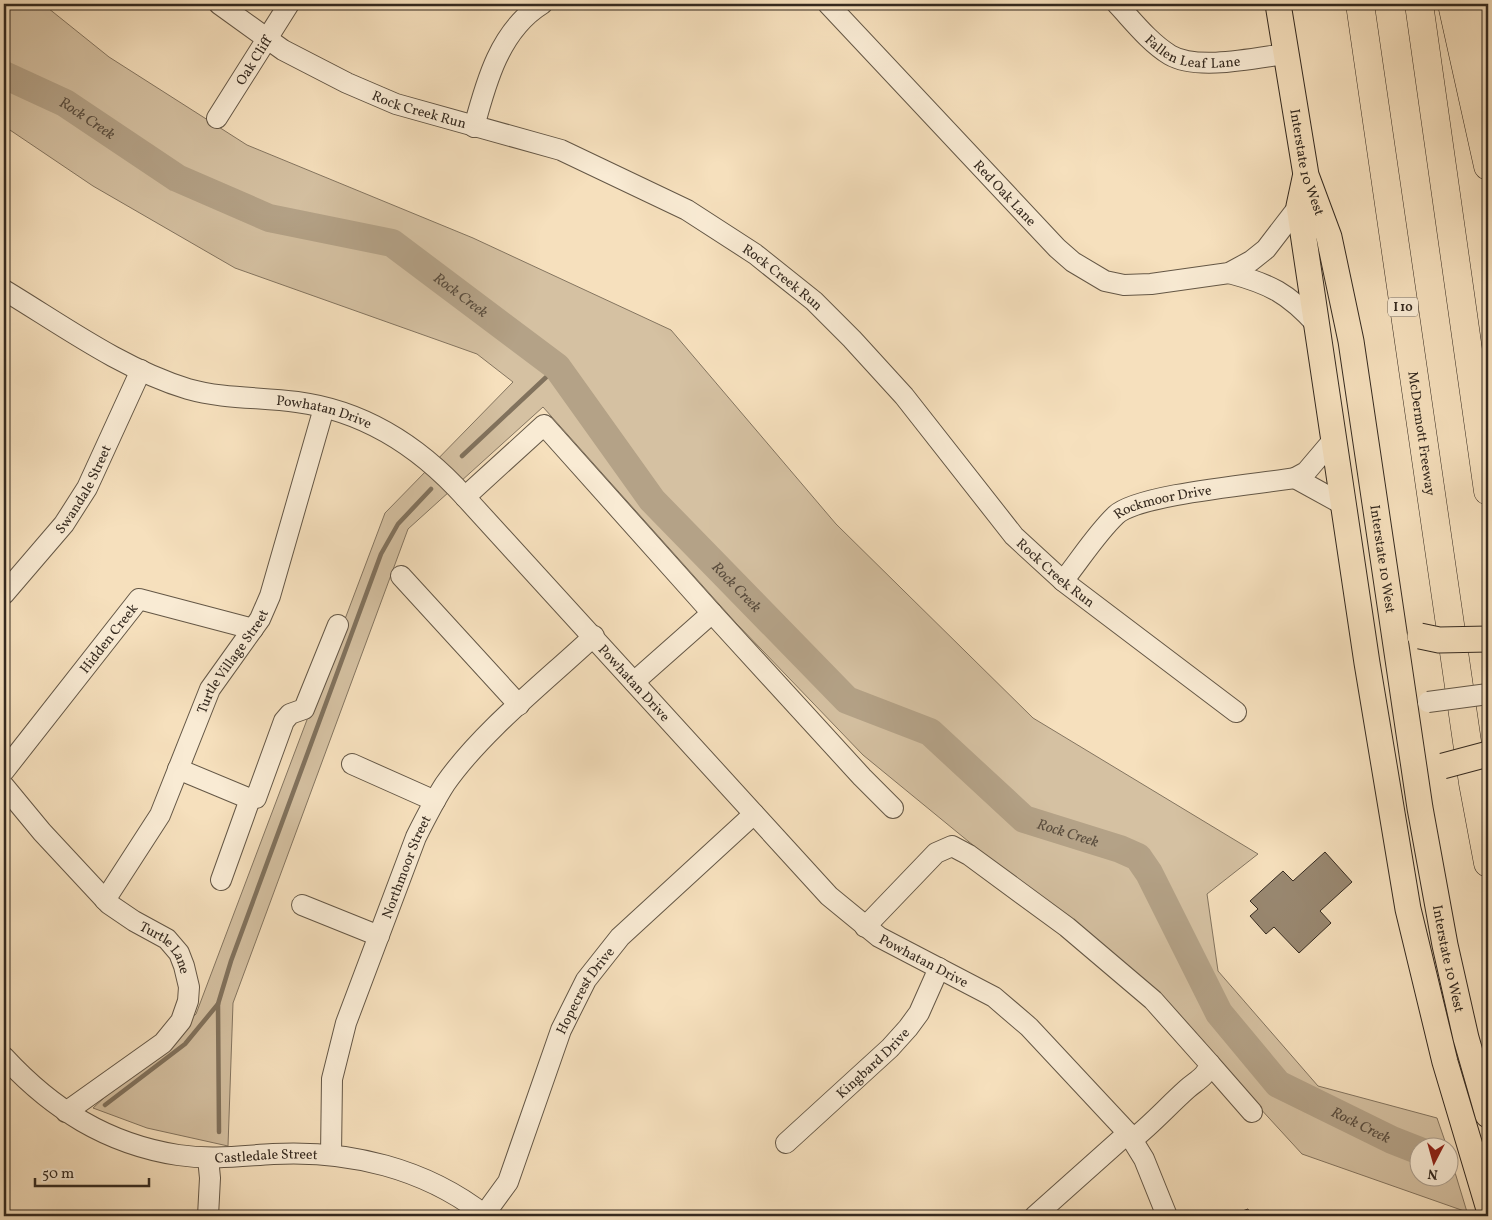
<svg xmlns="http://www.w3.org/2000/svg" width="1492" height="1220" viewBox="0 0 1492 1220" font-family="Vollkorn,serif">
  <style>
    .green { fill: #d5c1a2; stroke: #847560 }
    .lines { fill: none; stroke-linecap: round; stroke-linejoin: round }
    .stream { stroke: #81725d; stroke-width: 4.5 }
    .river { stroke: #b4a287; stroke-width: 28 }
    .building { fill: #998871; stroke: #34291f }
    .minor-casing { stroke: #645746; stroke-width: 22 }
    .major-casing { stroke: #34291f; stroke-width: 27 }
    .highway-casing { stroke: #34291f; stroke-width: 29 }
    .minor { stroke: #f9ebd4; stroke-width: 20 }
    .major { stroke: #f6e0bd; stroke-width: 25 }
    .highway { stroke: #f6e0bd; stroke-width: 28 }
    .minor-bridge-casing { stroke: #645746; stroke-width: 22; stroke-linecap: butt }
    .major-bridge-casing { stroke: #34291f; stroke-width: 27; stroke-linecap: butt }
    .minor-bridge { stroke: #f9ebd4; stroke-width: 20 }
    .major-bridge { stroke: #f6e0bd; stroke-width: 25 }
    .labels { text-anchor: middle; stroke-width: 4.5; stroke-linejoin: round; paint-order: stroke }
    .shield { fill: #f9ebd4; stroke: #6f6355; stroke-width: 1 }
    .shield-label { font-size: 12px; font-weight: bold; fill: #34291f }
    .street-label { font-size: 14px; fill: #34291f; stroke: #f9ebd4 }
    .water-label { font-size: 15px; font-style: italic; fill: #5a4d3e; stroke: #f9ebd4 }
  </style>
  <rect width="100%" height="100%" fill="#f6e0bd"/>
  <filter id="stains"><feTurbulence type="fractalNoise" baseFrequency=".004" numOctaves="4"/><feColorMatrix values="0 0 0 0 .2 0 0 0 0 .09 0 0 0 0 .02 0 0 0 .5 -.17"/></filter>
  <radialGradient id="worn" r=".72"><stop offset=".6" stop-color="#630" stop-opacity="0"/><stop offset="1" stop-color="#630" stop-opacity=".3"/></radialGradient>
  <polygon class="green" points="4,4 43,4 109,57 247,145 473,238 671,330 836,524 1033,718 1258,854 1207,894 1218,971 1318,1086 1437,1118 1447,1147 1420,1148 1420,1178 1450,1178 1450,1156 1467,1212 1302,1154 1157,996 863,755 736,623 543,407 408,529 233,1003 228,1146 147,1128 93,1108 196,1014 385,513 513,382 477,354 235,268 93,186 4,126"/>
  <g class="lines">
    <g class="stream">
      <polyline points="462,456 557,367"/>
      <polyline points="105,1105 185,1044 218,1004"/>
      <polyline points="219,1132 218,1004 231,961 381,554 398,524 431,489"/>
    </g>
    <path class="river" id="s1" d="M4 75 65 103 177 178 269 218 392 243 557 367 652 500 847 700 930 732 1024 819 1120 849 1138 857 1149 873 1219 1013 1278 1084 1392 1140 1420 1151"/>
  </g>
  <g class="building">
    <polygon points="1325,852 1352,882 1320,911 1331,923 1299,953 1274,927 1266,934 1250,916 1258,909 1250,901 1283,871 1293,881"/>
    <polygon points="1248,1209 1251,1216 1228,1216"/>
  </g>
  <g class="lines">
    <g class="minor-casing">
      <g id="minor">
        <path id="s2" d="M219 4 283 50 347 83 396 104 561 150 687 210 755 254 814 301 852 339 904 396 1014 536 1063 581 1236 712"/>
        <path id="s3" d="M828 4 1057 248 1073 262 1105 281 1124 285 1151 284 1229 273 1251 261 1266 249 1299 206"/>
        <path id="s4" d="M1117 4C1133 21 1149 42 1170 55 1197 71 1255 58 1285 54"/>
        <path id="s5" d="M217 118 289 4"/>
        <path d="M474 127C486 82 500 30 542 4"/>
        <path d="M1229 273C1270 284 1288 293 1317 325"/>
        <path id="s6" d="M4 290C62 325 122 369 188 389 223 399 261 397 297 402 365 411 420 447 465 497L829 896 879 937 994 997 1029 1027 1128 1133 1144 1159 1167 1216"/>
        <polyline points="1334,439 1306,472 1295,478 1344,505"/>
        <polyline points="465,497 544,425 712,613 862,777 893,808"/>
        <polyline points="401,576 519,705"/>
        <path id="s7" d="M1063 581C1080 560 1096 534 1116 515 1138 494 1260 484 1295 478"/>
        <path id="s8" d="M4 594 64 524 87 488 141 370"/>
        <polyline points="634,682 712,613"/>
        <polyline points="352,764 435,801"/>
        <polyline points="178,769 250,799 256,798 284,721 290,714 304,709 338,625"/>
        <path id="s9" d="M4 771 139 599 253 629"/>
        <path id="s10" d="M4 786 42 832 109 904 134 921 167 939 179 953 184 966 189 987 188 1001 181 1021 163 1043 66 1112"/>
        <polyline points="221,880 250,799"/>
        <path id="s11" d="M105 900 160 815 210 689 260 619 270 596 324 408"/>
        <polyline points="302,905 379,936"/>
        <path d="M865 927 936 853 952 846 969 855 1067 927 1153 1000 1210 1064C1206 1077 1196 1081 1187 1089 1168 1106 1152 1124 1133 1139"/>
        <path id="s12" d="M4 1057C52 1109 107 1144 178 1155 212 1160 240 1156 273 1154 349 1150 425 1168 486 1216"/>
        <polyline points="1210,1064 1252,1112"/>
        <path id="s13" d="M786 1143 890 1048 908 1028 919 1013 939 968"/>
        <path id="s14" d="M331 1155 332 1079 346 1023 416 837C425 819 434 801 445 784 482 731 546 681 594 636"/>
        <path id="s15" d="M484 1215 508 1182 561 1030 586 980 620 937 754 814"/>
        <polyline points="208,1216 210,1178 208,1158"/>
        <polyline points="1035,1216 1128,1133"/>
      </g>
    </g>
    <g class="major-casing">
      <g id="major">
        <path id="s16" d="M1278 4 1306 175 1329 237 1351 341 1420 808 1445 945 1466 1038 1488 1115"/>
        <polyline points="1469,4 1476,64"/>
        <polyline points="1305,178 1299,206 1367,663 1408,909 1445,1062 1488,1206"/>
      </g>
    </g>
    <g class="highway-casing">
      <g id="highway">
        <path id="s17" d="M1360 4 1473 783 1488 863"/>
        <polyline points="1419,4 1488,491"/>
        <polyline points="1452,4 1488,166"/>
      </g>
    </g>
    <use href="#minor" class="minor"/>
    <use href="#major" class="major"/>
    <use href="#highway" class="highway"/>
    <g class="minor-bridge-casing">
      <polyline id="minor-bridge" points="1428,702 1488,694"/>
    </g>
    <g class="major-bridge-casing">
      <g id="major-bridge">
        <polyline points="1420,636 1439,640 1488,639"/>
        <polyline points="1443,766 1488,754"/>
      </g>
    </g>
    <use href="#minor-bridge" class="minor-bridge"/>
    <use href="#major-bridge" class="major-bridge"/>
  </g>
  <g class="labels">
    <rect class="shield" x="1388" y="297.5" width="30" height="19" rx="4"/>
    <g class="shield-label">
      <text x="1403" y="311">I 10</text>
    </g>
    <g class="street-label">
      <text dy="5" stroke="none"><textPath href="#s4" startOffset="95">Fallen Leaf Lane</textPath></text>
      <text dy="5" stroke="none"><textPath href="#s5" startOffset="68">Oak Cliff</textPath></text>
      <text dy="5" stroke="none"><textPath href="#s2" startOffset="228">Rock Creek Run</textPath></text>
      <text dy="5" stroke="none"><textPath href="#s16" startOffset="161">Interstate 10 West</textPath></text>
      <text dy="5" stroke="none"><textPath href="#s3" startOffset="259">Red Oak Lane</textPath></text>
      <text dy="5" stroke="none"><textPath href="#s2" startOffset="632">Rock Creek Run</textPath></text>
      <text dy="5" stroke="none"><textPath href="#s6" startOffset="348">Powhatan Drive</textPath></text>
      <text dy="5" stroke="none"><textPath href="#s17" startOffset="434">McDermott Freeway</textPath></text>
      <text dy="5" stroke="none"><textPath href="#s8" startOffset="132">Swandale Street</textPath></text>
      <text dy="5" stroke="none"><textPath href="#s7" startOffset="134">Rockmoor Drive</textPath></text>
      <text dy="5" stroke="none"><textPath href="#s16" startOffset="566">Interstate 10 West</textPath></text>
      <text dy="5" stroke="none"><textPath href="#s2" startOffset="1036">Rock Creek Run</textPath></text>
      <text dy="5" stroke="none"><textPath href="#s9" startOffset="169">Hidden Creek</textPath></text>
      <text dy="5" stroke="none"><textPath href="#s11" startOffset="272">Turtle Village Street</textPath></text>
      <text dy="5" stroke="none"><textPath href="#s6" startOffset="768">Powhatan Drive</textPath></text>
      <text dy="5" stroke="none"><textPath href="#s14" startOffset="301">Northmoor Street</textPath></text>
      <text dy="5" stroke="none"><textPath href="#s10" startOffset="231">Turtle Lane</textPath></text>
      <text dy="5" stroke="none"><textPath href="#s16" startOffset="971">Interstate 10 West</textPath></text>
      <text dy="5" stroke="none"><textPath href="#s6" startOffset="1172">Powhatan Drive</textPath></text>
      <text dy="5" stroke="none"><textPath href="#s15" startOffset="248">Hopecrest Drive</textPath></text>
      <text dy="5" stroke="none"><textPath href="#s13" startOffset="118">Kingbard Drive</textPath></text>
      <text dy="5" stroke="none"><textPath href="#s12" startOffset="292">Castledale Street</textPath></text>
    </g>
    <g class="water-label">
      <text dy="5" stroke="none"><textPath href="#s1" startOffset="94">Rock Creek</textPath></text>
      <text dy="5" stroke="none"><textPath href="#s1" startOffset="514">Rock Creek</textPath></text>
      <text dy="5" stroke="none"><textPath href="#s1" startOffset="919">Rock Creek</textPath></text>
      <text dy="5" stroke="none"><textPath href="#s1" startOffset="1340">Rock Creek</textPath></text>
      <text dy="5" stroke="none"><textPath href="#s1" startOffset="1775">Rock Creek</textPath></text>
    </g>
  </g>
  <rect width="1492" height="1220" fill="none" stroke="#f6e0bd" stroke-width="20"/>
  <rect x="5" y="5" width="1482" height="1210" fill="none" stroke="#34291f" stroke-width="2.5"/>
  <rect x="10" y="10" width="1472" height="1200" fill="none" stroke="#34291f"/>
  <g transform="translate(1434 1162) rotate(186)"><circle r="24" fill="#f9ebd4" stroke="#aa9d8c"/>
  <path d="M0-4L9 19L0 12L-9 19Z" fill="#8f2418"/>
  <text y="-8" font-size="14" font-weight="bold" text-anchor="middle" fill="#34291f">N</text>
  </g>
  <path d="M35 1178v8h114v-8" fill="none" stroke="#34291f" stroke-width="2.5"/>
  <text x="42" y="1178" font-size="15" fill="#34291f" stroke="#f9ebd4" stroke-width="4" paint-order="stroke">50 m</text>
  <rect width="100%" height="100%" filter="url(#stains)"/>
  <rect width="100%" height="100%" fill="url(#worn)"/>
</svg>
